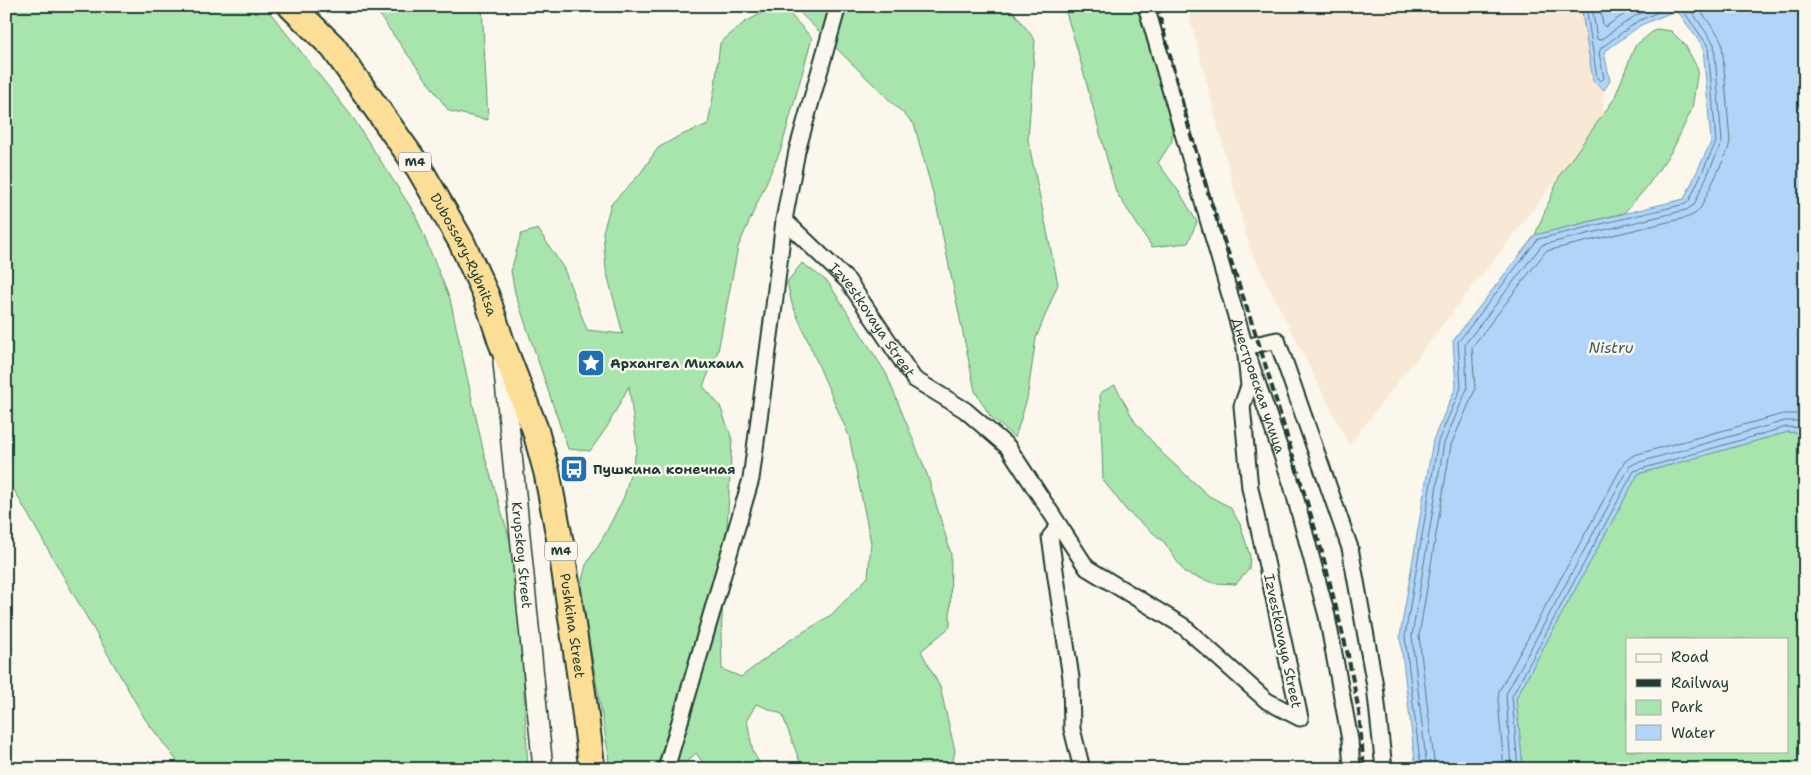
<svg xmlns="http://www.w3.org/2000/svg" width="1811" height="775" viewBox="0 0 1811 775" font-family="'Shantell Sans',sans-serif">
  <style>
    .built { fill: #f7e9d5 }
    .green { fill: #a7e5ad; stroke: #639170; fill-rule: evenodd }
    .water { fill: #b0d5f9; stroke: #7698aa }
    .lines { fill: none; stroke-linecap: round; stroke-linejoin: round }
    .shore { stroke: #597a83; stroke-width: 1 }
    .minor-casing { stroke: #1f3d34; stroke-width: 19 }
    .tertiary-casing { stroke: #1f3d34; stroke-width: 22 }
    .trunk-casing { stroke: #1f3d34; stroke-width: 29 }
    .minor { stroke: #fbf7ec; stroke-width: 15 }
    .tertiary { stroke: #fbf7ec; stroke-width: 19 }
    .trunk { stroke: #fcde96; stroke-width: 25 }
    .rail { stroke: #1f3d34; stroke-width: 4; stroke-dasharray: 8 4; stroke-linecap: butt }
    .labels { text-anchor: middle; stroke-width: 5; stroke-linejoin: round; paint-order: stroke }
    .shield { fill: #fbf7ec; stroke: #61756b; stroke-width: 1 }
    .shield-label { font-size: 12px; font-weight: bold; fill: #1f3d34 }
    .street-label { font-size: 14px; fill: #1f3d34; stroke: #fbf7ec }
    .poi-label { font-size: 14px; font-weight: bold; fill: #1f3d34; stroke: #fbf7ec; text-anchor: start }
    .water-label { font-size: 15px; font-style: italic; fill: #3c5b5b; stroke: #fbf7ec }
  </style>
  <rect width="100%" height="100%" fill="#fbf7ec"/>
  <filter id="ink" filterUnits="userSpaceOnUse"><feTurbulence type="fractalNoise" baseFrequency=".02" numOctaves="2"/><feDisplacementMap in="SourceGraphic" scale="10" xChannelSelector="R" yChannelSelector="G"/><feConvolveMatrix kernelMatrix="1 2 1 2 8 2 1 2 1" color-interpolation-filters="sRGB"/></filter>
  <g filter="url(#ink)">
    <polygon class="built" points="1187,6 1581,6 1593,81 1604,90 1602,116 1560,175 1349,445 1249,247"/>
    <g class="green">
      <polygon points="6,6 261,6 272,15 353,118 415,214 450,299 484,454 517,563 528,769 183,769 145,719 6,476"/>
      <polygon points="374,6 482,6 488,120 449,111 389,29"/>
      <polygon points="793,6 1009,6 1035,40 1028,140 1058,284 1036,338 1027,399 1015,438 990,416 975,391 937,208 914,124"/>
      <polygon points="1064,6 1138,6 1172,121 1172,141 1158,163 1180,193 1197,222 1188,243 1152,247 1116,192 1076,45"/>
      <polygon points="768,10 789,13 812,38 781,149 738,247 718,351 703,386 720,406 732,439 721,636 722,669 741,677 787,642 831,615 868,577 871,543 849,436 792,304 787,282 802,263 828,282 886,373 927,474 951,554 950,627 921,651 940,687 955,751 951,769 806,769 800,762 782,714 756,704 747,720 753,752 763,769 707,769 696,753 679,769 609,769 608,751 580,588 586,565 605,534 624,497 637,448 629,386 607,427 590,451 568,449 515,293 511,271 521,234 538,229 564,269 587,330 623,334 606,270 603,232 611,204 640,174 658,148 677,137 708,124 715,87 720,43 745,22"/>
      <polygon points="1656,29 1671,31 1685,45 1698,69 1692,109 1673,149 1646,188 1624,213 1535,235 1560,175 1614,99 1635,46"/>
      <polygon points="1115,385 1135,422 1163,454 1209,496 1230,507 1240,524 1250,556 1249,569 1236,584 1214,583 1185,573 1164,542 1127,511 1103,480 1100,393"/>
      <path d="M1788 432 1805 433V769H1523L1516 698 1638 474ZM1627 639H1787V751H1627Z"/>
    </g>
    <polygon class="water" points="1581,6 1805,6 1805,433 1788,432 1638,474 1516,698 1523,769 1416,769 1400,636 1433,440 1456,387 1453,341 1535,235 1684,199 1711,142 1703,47 1677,10 1641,25 1604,52 1610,81 1604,90 1593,81"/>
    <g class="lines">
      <g class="shore">
        <polyline points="1586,6 1597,78 1601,81 1604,78 1599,53 1601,48 1638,21 1672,6"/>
        <polyline points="1592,6 1597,39 1600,40 1635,16 1656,6"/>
        <polyline points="1600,6 1603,25 1605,27 1637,6"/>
        <polyline points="1421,769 1405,636 1438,441 1461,388 1458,342 1538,239 1685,204 1689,201 1716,142 1708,46 1680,6"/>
        <polyline points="1427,769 1412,636 1444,443 1467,389 1465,344 1542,245 1686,210 1694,205 1722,142 1714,44 1688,6"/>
        <polyline points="1435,769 1419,636 1451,445 1475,390 1472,347 1546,251 1689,217 1696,213 1701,207 1728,150 1730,141 1722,43 1719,36 1697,6"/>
        <polyline points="1504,769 1498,699 1499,691 1625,461 1634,455 1783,414 1805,414"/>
        <polyline points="1511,769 1506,694 1630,466 1636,463 1785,421 1805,421"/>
        <polyline points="1518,769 1512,696 1634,471 1786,427 1805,428"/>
      </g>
      <g class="minor-casing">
        <g id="minor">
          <path id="s1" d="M1146 6 1245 347 1292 485 1327 616 1350 740 1352 769"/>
          <path id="s2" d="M784 220 848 281 914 379 965 410 1008 447 1087 568 1183 626 1267 701 1300 718 1250 488 1242 406 1249 386 1245 347 1277 340 1350 548 1375 686 1384 769"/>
          <polyline points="1059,526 1050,537 1071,678 1072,729 1082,769"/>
          <polyline points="666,769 751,479 774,306 784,220 797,151 838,6"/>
        </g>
      </g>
      <g class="tertiary-casing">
        <g id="tertiary">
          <path id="s3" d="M503 362 543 769"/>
        </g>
      </g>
      <g class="trunk-casing">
        <g id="trunk">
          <path id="s4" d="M291 6 333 47 419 168 461 241 486 295 501 341 535 429 547 473 561 546 583 696 592 769"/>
        </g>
      </g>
      <use href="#minor" class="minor"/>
      <use href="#tertiary" class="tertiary"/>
      <use href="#trunk" class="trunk"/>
      <polyline class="rail" points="1157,6 1190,132 1211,202 1259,344 1322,552 1348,655 1359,712 1364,769"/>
    </g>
  </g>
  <defs>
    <g id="sight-square" transform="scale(1.4375)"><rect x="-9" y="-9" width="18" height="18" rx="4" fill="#1f6fb2" stroke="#fbf7ec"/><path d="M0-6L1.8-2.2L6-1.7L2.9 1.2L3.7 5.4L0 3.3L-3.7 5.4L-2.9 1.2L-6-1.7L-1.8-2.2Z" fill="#fff"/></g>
    <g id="bus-square" transform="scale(1.4375)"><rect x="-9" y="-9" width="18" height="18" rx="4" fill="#1f6fb2" stroke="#fbf7ec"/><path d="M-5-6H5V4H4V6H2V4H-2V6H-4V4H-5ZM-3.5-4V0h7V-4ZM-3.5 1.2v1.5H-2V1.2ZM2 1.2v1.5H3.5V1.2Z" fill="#fff"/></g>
  </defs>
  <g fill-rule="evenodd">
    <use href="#sight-square" x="591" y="363"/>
    <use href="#bus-square" x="574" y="469"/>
  </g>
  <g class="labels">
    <g class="shield">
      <rect x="399" y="152.5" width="32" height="19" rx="4"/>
      <rect x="545" y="541.5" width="32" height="19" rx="4"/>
    </g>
    <g class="shield-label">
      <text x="415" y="166">M4</text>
      <text x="561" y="555">M4</text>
    </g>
    <g class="street-label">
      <text dy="5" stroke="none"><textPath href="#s4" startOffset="305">Dubossary-Rybnitsa</textPath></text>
      <text dy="5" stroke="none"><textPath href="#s2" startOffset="134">Izvestkovaya Street</textPath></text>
      <text dy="5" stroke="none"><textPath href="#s1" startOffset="396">Днестровская улица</textPath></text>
      <text dy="5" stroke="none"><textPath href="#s3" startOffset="194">Krupskoy Street</textPath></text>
      <text dy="5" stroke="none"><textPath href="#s4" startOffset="694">Pushkina Street</textPath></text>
      <text transform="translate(1283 641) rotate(78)" y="5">Izvestkovaya Street</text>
    </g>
    <g class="poi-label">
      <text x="610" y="368">Архангел Михаил</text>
      <text x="593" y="474">Пушкина конечная</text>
    </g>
    <g class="water-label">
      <text x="1611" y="353">Nistru</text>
    </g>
  </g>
  <rect width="1811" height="775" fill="none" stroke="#fbf7ec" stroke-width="25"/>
  <rect x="12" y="12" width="1786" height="750" fill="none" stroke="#1f3d34" stroke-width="2" filter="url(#ink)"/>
  <rect x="1626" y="638" width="162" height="115" fill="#fbf7ec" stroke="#a3ada2"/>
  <rect x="1636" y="654" width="25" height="8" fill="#fbf7ec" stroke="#a3ada2"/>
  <text x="1671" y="662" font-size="15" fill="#1f3d34">Road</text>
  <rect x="1636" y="679" width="25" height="8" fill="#1f3d34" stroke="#a3ada2"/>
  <text x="1671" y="688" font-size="15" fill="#1f3d34">Railway</text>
  <rect x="1636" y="700" width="25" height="15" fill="#a7e5ad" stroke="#a3ada2"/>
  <text x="1671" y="712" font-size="15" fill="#1f3d34">Park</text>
  <rect x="1636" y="725" width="25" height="15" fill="#b0d5f9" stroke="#a3ada2"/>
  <text x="1671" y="738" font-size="15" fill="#1f3d34">Water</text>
</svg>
